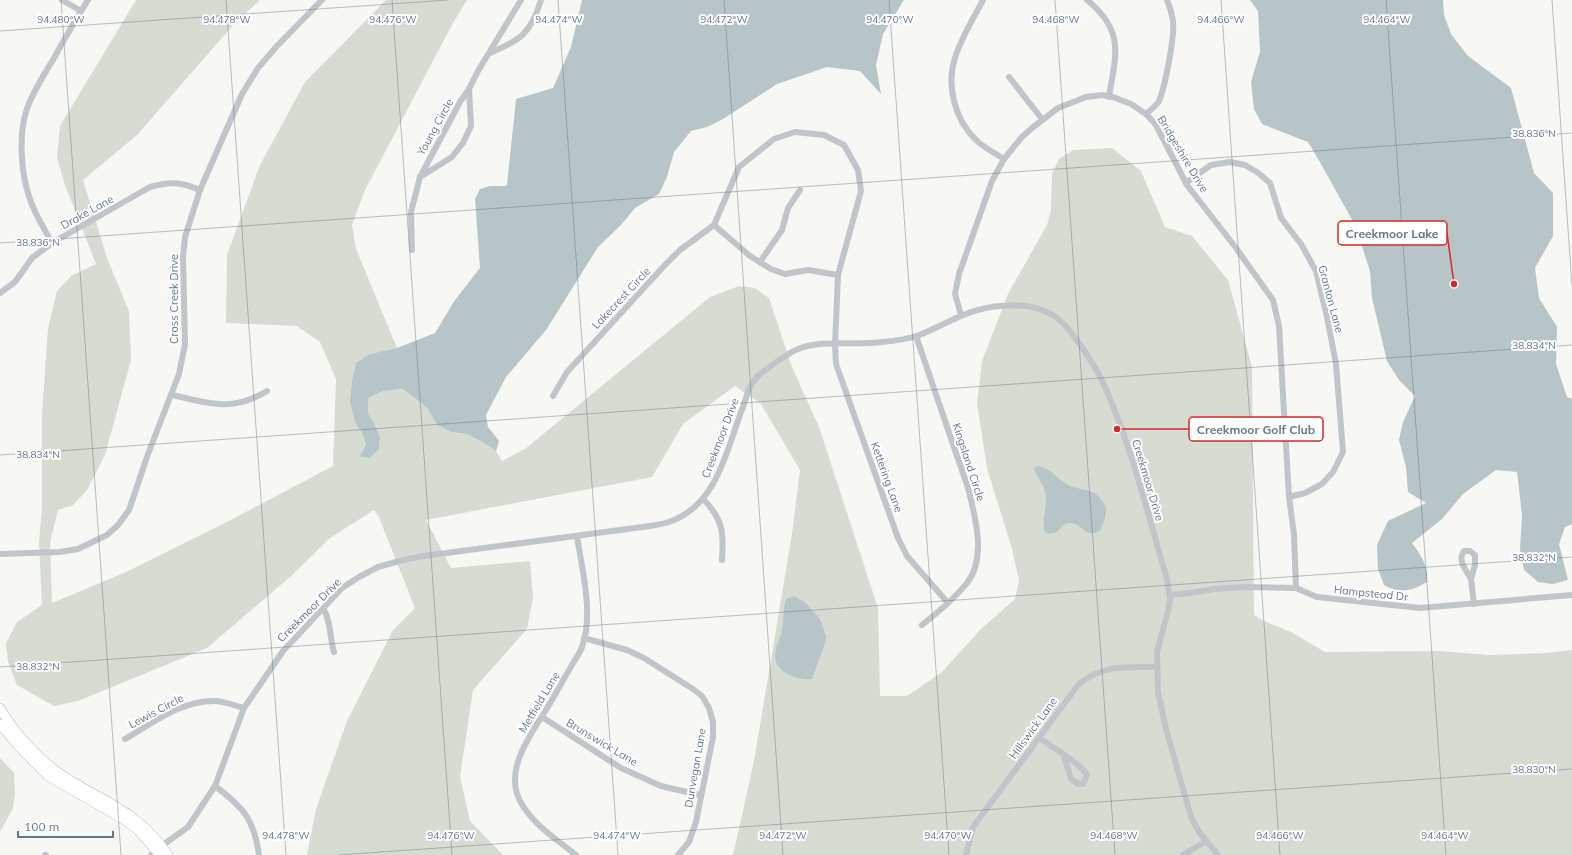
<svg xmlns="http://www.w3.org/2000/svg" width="1572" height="855" viewBox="0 0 1572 855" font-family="Mulish,sans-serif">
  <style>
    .green { fill: #d7dcd3 }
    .water { fill: #b7c4c8 }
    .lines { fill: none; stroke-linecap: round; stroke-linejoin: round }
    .secondary-casing { stroke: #b2b9be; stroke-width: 10 }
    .street { stroke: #c0c5c9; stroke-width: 6 }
    .secondary { stroke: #fff; stroke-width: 9 }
    .ticks { fill: none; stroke: #657887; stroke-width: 1; stroke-opacity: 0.45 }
    .labels { text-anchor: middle; stroke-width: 4; stroke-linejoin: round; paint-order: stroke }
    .street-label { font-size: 11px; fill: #657887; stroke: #fff }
    .ticks-label { font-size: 10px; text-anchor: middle; fill: #657887; stroke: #fff; stroke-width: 4; stroke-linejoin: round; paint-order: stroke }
    .leader { fill: none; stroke: #d62828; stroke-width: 1.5 }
    .callout-dot { fill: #d62828; stroke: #fff; stroke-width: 1.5 }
    .callout { fill: #fff; stroke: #d62828; stroke-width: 1.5 }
    .callout-label { font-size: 12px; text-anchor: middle; font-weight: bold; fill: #657887 }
  </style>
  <rect width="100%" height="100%" fill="#f7f7f4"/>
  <g class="green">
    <polygon points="136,0 260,0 235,23 137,135 83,180 107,258 129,311 131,360 105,455 87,490 73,505 58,510 50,542 52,603 126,572 227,522 333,466 336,379 320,342 297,326 226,323 227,255 260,165 305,82 386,0 467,0 453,23 365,190 352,225 356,249 397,348 370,354 356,425 361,431 366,444 361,456 379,449 380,437 375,425 368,413 368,398 383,391 401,389 415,398 428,409 437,425 451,432 467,434 484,443 496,451 502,461 525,449 710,297 739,286 755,288 769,298 792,367 819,427 878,608 880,696 907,696 942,672 981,629 1015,599 1019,581 1012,549 987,468 977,403 982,361 1008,294 1047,225 1051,210 1052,174 1059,159 1073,150 1112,148 1141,171 1165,227 1192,236 1228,280 1252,367 1254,615 1264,621 1291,632 1325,652 1441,651 1489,655 1546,653 1572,650 1572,855 732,855 734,851 754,761 792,534 800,470 761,404 735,386 683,424 652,477 426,520 451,568 530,561 533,597 527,629 473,690 460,777 470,821 503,855 307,855 316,809 347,721 393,630 415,608 378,515 374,510 330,538 290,577 207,648 78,701 54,706 17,685 8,662 6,643 17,622 42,605 39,543 42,507 42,415 48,328 57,291 71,276 96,264 65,185 57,158 60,126"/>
    <polygon points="0,758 14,773 15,794 13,808 0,832"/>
  </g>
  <g class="water">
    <polygon points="582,0 904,0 883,34 876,65 881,94 860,71 827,67 777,84 723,119 707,127 691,131 674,152 667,177 659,194 635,208 621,225 598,247 546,330 506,377 486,415 488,427 499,441 496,451 484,443 467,434 451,432 437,425 428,409 415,398 402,389 383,391 368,398 368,413 375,425 380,437 379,449 369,458 360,456 366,444 361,431 356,425 350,402 352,381 356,363 370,354 397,348 435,333 455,300 480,268 475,199 480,189 490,186 505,186 507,185 516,99 553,88 571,47"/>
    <path d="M1250 0H1443L1444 15 1451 34 1468 56 1511 88 1534 173 1553 193V236L1535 268 1539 298 1557 327 1556 364 1567 397 1572 399V524L1565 527 1559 544 1568 580 1553 584 1538 582 1524 570 1520 550 1522 515 1517 472 1496 470 1463 494 1442 519 1412 543C1420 554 1429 566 1427 582 1412 591 1400 594 1384 585L1378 569 1377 545 1388 521 1426 503 1408 492 1406 467 1399 440 1403 422 1415 396 1399 380 1387 361 1372 298 1370 271 1355 225 1321 164 1308 142 1262 124 1254 109 1251 82 1260 52 1258 11Z"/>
    <path d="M1037 466C1055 470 1054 477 1068 485 1082 492 1092 486 1103 502 1105 505 1107 509 1106 513 1105 520 1102 525 1100 531 1085 539 1083 524 1071 523 1064 523 1062 527 1058 531 1056 533 1051 533 1049 534L1045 532C1041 524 1047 509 1046 498 1046 488 1038 478 1034 469Z"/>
    <path d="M794 596 806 603 820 619 826 636 825 643 812 679C799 681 776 673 775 657 774 648 781 639 782 630 784 619 783 610 786 599Z"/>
  </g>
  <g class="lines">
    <g class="secondary-casing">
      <g id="secondary">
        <path d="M0 708C13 731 40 761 62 775 103 802 139 811 168 855"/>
        <polyline points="0,724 20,748 48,776 123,819 137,829 160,855"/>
      </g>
    </g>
    <g class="street">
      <polyline points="62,0 81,11"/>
      <path d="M983 0C973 19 961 38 955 58 946 86 955 120 976 140 984 148 995 153 1004 159"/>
      <path d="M1087 0C1125 31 1116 54 1109 97"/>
      <path d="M490 53C521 40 531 33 541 0"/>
      <polyline points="1009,77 1042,119"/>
      <path d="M1146 114C1151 110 1156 106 1159 101 1165 87 1175 36 1173 21 1172 14 1170 7 1167 0"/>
      <polyline points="420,177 452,157 463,143 471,126 469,89"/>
      <polyline points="1186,183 1211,165 1230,162 1245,165 1257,172 1270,183 1281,218 1301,244 1316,271 1327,317 1336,364 1343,452 1333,472 1322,484 1305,493 1289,497"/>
      <polyline points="714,225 750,256 771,269 785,274 808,270 838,275"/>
      <path d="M52 243C44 228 35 215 30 199 21 175 18 134 27 109 33 91 44 75 54 58 65 38 76 19 88 0"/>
      <polyline points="412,250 411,212 420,177 460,102 469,89 478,71 521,0"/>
      <polyline points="760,262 782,230 788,208 800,190"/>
      <path d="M0 293 15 282 32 258 52 243 150 187C171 181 181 182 200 190"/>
      <polyline points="961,315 955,294 959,274 992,181 1004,159 1021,138 1032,128 1058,108 1086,97 1102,95 1113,97 1131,104 1146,114 1156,125 1187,185 1236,248 1273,300 1279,326 1289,497 1294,534 1296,588"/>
      <path d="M916 336 968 488C975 516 987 558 967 583 954 599 938 612 922 625"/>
      <path d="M172 395C209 403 231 413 267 391"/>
      <polyline points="553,396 567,372 664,266 680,250 714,225 739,167 774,139 795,132 824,135 844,145 858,170 861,191 838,275 835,345 836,364 898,538 907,556 948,603"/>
      <path d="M703 499C723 519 724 533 722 560"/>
      <polyline points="0,554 60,552 78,549 107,535 118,525 129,510 148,454 179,374 185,344 183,257 185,237 200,190 242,94 258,68 277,46 322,0"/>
      <path d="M1471 579C1466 570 1457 560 1464 551H1470L1475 555V565L1471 579 1474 604"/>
      <polyline points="1170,595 1191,593 1214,589 1245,587 1296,588 1317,597 1420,608 1572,595"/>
      <path d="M323 608C332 624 329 636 334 652"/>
      <polyline points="584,638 627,650 644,658 693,689 702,696 709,708 713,722 713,737 696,822 689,842 678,855"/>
      <polyline points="542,717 621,768 661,786 700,795"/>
      <path d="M1039 738C1052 747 1079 762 1087 775L1083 784H1078L1071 779 1064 756"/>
      <path d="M125 739C153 723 183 699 217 701 226 702 235 706 244 708"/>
      <path d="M215 786C243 807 254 819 259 855"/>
      <polyline points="45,855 46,855"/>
      <path d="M151 855 156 850 188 827 215 786 244 708 283 651 342 588 359 577 378 567 403 560 424 556 650 526C656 525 663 524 669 522 716 506 726 453 741 412 745 403 747 391 753 382 757 376 765 370 771 366 779 360 788 353 798 349 823 339 855 346 882 342 893 341 907 339 917 336 945 325 969 308 1000 306 1017 304 1036 306 1051 314 1065 322 1074 336 1083 349 1091 361 1100 374 1105 387 1132 448 1148 515 1167 579L1170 598 1169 607 1157 652 1158 692 1166 729 1191 817 1199 832 1218 855"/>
      <path d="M576 855C558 840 536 827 523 806 501 774 529 737 546 710 555 695 563 680 572 665 575 659 580 653 582 647 594 614 582 570 577 536"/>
      <path d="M966 855 973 827 1078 685C1103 664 1125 667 1156 667"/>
      <polyline points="1183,855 1206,841"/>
    </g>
    <use href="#secondary" class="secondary"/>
  </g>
  <path class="ticks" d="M61 0 121 855M226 0 286 855M392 0 452 855M558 0 618 855M724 0 783 855M889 0 949 855M1055 0 1115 855M1221 0 1280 855M1386 0 1446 855M1552 0 1572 286M0 31 448 0M0 243 1572 133M0 455 1572 345M0 667 1572 557M338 855 1572 769"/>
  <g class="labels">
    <g class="street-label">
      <text transform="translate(435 127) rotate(-61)" y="4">Young Circle</text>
      <text transform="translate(1183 154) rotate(59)" y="4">Bridgeshire Drive</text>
      <text transform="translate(87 212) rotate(-29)" y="4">Drake Lane</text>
      <text transform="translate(621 298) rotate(-47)" y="4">Lakecrest Circle</text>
      <text transform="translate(174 299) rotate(-90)" y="4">Cross Creek Drive</text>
      <text transform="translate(1331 299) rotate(75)" y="4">Granton Lane</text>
      <text transform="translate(720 438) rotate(-69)" y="4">Creekmoor Drive</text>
      <text transform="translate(969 462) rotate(72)" y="4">Kingsland Circle</text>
      <text transform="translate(887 477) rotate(70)" y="4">Kettering Lane</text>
      <text transform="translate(1148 480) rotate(73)" y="4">Creekmoor Drive</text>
      <text transform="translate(1371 593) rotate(6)" y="4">Hampstead Dr</text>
      <text transform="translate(309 610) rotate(-45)" y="4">Creekmoor Drive</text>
      <text transform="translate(539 702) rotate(-59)" y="4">Metfield Lane</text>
      <text transform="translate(156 711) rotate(-28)" y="4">Lewis Circle</text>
      <text transform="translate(1033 728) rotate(-54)" y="4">Hillswick Lane</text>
      <text transform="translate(602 742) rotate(31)" y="4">Brunswick Lane</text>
      <text transform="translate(695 768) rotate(-80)" y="4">Dunvegan Lane</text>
    </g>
  </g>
  <g class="ticks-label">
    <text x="61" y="23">94.480°W</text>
    <text x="227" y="23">94.478°W</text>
    <text x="393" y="23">94.476°W</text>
    <text x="559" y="23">94.474°W</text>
    <text x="724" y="23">94.472°W</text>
    <text x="890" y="23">94.470°W</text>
    <text x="1056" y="23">94.468°W</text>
    <text x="1221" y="23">94.466°W</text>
    <text x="1387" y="23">94.464°W</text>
    <text x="1534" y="137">38.836°N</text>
    <text x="38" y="246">38.836°N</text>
    <text x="1534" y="349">38.834°N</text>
    <text x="38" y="458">38.834°N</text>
    <text x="1534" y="561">38.832°N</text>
    <text x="38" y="670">38.832°N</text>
    <text x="1534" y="773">38.830°N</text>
    <text x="286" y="839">94.478°W</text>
    <text x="451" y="839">94.476°W</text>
    <text x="617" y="839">94.474°W</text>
    <text x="783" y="839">94.472°W</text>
    <text x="948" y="839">94.470°W</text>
    <text x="1114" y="839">94.468°W</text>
    <text x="1280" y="839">94.466°W</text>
    <text x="1445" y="839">94.464°W</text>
  </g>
  <path class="leader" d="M1454 284L1447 233M1117 429L1189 429"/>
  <g class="callout-dot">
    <circle cx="1454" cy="284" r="4"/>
    <circle cx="1117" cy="429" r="4"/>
  </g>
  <g class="callout">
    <rect x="1338" y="221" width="109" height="24" rx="4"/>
    <rect x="1189" y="417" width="134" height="24" rx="4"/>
  </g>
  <g class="callout-label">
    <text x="1392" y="238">Creekmoor Lake</text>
    <text x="1256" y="434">Creekmoor Golf Club</text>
  </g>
  <path d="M18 831v6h95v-6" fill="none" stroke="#657887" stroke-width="2"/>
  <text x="24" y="831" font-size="12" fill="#657887" stroke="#ffffff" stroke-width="3" paint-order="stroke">100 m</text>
</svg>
